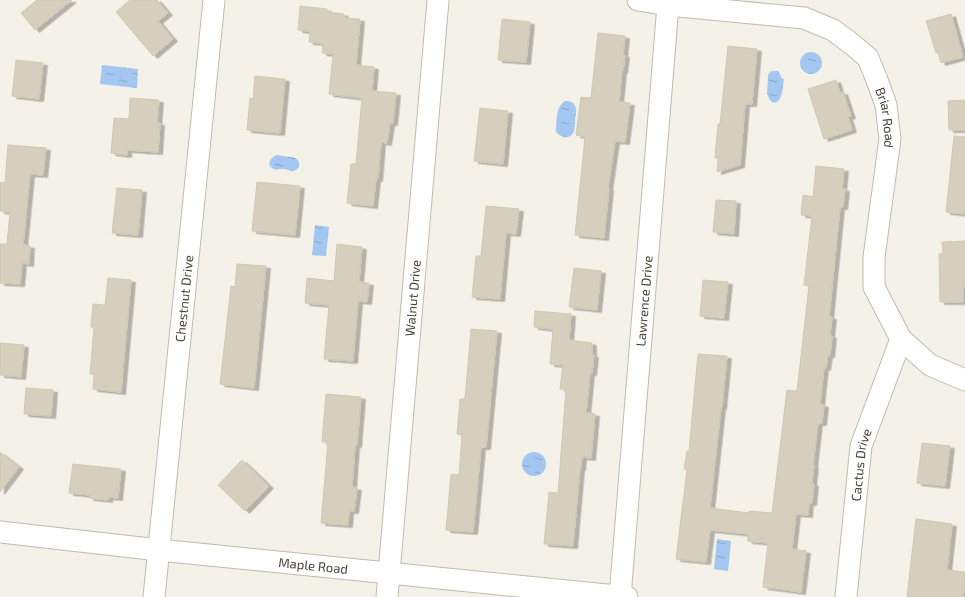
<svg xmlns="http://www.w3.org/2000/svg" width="965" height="597" viewBox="0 0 965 597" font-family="'Exo 2',sans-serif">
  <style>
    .water { fill: url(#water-ripples) }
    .building { fill: #d6cfbd; stroke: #d1c8b0; filter: url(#shadow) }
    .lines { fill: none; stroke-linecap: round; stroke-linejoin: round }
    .minor-casing { stroke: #c0bbaa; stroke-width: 23 }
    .minor { stroke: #fff; stroke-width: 21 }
    .labels { text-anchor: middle; stroke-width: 3; stroke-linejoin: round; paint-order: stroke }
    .street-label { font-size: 13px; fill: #474336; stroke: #fff }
  </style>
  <defs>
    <pattern id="water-ripples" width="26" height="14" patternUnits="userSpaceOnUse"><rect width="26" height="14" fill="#a4c7f1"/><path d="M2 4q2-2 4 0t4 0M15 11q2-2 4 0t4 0" fill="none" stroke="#87a3c4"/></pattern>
    <filter id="shadow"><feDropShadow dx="4.5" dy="2.5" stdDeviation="0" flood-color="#0004"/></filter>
  </defs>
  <rect width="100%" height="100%" fill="#f4f2e8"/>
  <g class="water">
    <circle cx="811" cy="63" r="11"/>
    <polygon points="102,65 138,69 137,88 100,84"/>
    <path d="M772 71H778L780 74 782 79H784C783 85 783 93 780 98 777 106 769 103 768 95H767L768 76 769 73Z"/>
    <path d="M565 101C569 101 573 101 575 106 577 110 576 115 575 118 575 122 575 127 574 131 571 140 561 138 556 132 557 122 555 107 565 101Z"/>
    <path d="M278 155C286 158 301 154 299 167 291 175 291 169 283 169 280 168 277 171 274 169 265 165 271 156 278 155Z"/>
    <polygon points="315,225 329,227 326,256 312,255"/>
    <circle cx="534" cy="464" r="12"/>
    <polygon points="717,539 731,541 728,571 714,569"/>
  </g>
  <g class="building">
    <polygon points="37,0 72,0 35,30 21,13"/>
    <polygon points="130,0 157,0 168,13 158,21 173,39 153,56 116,12"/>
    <polygon points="300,6 327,9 326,12 344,14 344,18 360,19 356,65 374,67 372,91 396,93 393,123 390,123 387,143 381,142 378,179 376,179 373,206 347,203 351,164 356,164 362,98 329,94 333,54 322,53 323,43 309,42 310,31 298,30"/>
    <polygon points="951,14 963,57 941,63 938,52 936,53 926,21"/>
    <polygon points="502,19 530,22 526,62 498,60"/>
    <polygon points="598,33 625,36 623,55 625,55 623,71 622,71 619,102 630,103 625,142 615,141 608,188 609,188 604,238 575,235 585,137 576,135 581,97 591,98"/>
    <polygon points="728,46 757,49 752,104 745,104 740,165 717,172 718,158 715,158 718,124 720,124"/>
    <polygon points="16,60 43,63 39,99 12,96"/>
    <polygon points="255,76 285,79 280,133 247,130 250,98 253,99"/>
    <polygon points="836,80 840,93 843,92 851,116 848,117 852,130 824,139 808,89"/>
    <polygon points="130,98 159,100 157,123 160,123 158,152 127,150 127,155 111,153 114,118 129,119"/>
    <polygon points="965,100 965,130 949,130 948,101"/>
    <polygon points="480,108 508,111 503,164 474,161"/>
    <polygon points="954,136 965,137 965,214 946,212"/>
    <polygon points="8,145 46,148 43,175 30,174 23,245 30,246 29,264 22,263 20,284 0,283 0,244 7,244 10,212 0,211 0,182 5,183"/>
    <polygon points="816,166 844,169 842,189 845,189 843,207 840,207 829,317 832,317 830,335 832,336 830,355 828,355 826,368 824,367 820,404 824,405 822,423 818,423 813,465 814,465 812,483 814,484 812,503 809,503 808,515 796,514 792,549 806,551 801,592 763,587 768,543 748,541 748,534 710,530 706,562 676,559 687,470 684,469 687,451 689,451 698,354 727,356 722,407 721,407 710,508 749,513 749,511 772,513 787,390 797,391 809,286 804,285 812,216 801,215 803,195 813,197"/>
    <polygon points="257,182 300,186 295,235 252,231"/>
    <polygon points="117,188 142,190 138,235 112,233"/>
    <polygon points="716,200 736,201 734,234 713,232"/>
    <polygon points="486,206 519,209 516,234 506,233 500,299 472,297 476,256 481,256"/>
    <polygon points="965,241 965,287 963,287 963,302 940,302 939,254 943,254 942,242"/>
    <polygon points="337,244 362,247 359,282 369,283 367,302 358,301 353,361 324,359 329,305 305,303 307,278 334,281"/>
    <polygon points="237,264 266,266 254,388 220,384 231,286 235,287"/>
    <polygon points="574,268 601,271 597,310 569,307"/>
    <polygon points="108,278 131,280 121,392 93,389 94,374 90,374 94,327 91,327 93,304 105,305"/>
    <polygon points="703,280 728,282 724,318 700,316"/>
    <polygon points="535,311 571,314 569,340 592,343 592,355 594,355 592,373 590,373 586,413 595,414 591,458 582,457 581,468 580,468 573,546 544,544 549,492 558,493 566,389 560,389 563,365 550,364 553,329 534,327"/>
    <polygon points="471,329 497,331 486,447 481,447 473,532 446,530 451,474 459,475 462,435 457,434 460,399 465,399"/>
    <polygon points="0,343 24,345 21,377 0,375"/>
    <polygon points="26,388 53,390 51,416 24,414"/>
    <polygon points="326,394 361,397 357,445 355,445 352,487 357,488 354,511 349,511 348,525 321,523 328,442 322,442"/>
    <polygon points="922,443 950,446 945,486 917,483"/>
    <polygon points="0,452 19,467 0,492"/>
    <polygon points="242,460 269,486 245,511 218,485"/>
    <polygon points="73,464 121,469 118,498 108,497 108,500 89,498 90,495 69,493"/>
    <polygon points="916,519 952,524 947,570 965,572 965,581 963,597 907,597"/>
  </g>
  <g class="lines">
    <g class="minor-casing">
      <g id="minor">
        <path id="s1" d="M638 0 668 5 804 18 833 30 853 45 868 58 877 80 886 105 890 139 874 257V287L901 339 930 365 965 380"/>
        <path id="s2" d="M0 532 159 550 627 597"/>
        <path id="s3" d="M154 597 214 0"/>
        <path id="s4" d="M387 597 438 0"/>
        <path id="s5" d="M620 597 668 5"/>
        <path id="s6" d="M846 597 861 446 901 339"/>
      </g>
    </g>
    <use href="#minor" class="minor"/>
  </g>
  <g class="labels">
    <g class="street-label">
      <text dy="5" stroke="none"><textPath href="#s1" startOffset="306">Briar Road</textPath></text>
      <text dy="5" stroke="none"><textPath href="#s3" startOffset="300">Chestnut Drive</textPath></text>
      <text dy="5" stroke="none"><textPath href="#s4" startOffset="300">Walnut Drive</textPath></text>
      <text dy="5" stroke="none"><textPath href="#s5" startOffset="297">Lawrence Drive</textPath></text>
      <text dy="5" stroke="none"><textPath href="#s6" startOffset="133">Cactus Drive</textPath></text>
      <text dy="5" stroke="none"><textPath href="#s2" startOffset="315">Maple Road</textPath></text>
    </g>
  </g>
</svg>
